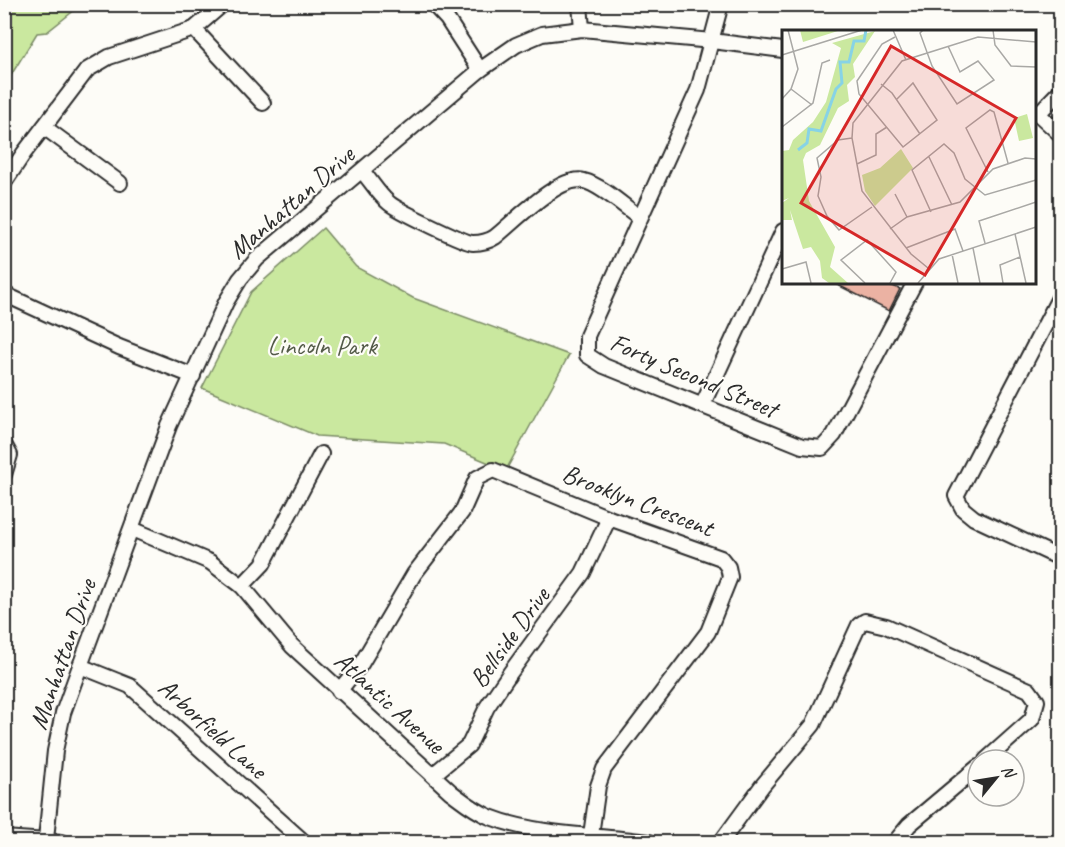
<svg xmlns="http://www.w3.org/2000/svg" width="1065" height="847" viewBox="0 0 1065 847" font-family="Caveat,sans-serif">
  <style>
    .green { fill: #cae89f; stroke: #7a8a65; stroke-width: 1.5 }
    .building { fill: #ebb2a3; stroke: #2b2b2b; stroke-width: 1.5 }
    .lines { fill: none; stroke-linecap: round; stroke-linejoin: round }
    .minor-casing { stroke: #2b2b2b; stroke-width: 18 }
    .minor { stroke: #fdfcf7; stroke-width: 14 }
    .labels { text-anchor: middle; stroke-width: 4.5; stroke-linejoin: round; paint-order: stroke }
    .street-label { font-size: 26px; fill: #2b2b2b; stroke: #fdfcf7 }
    .park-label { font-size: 26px; fill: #535a48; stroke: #fdfcf7 }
    .inset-river { fill: none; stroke: #87d3e6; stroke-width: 3 }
    .inset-road { fill: none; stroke: #a9a8a5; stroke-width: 1.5 }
    .view { fill: #d62828; fill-opacity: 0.15; stroke: #d62828; stroke-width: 3 }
    .inset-edge { fill: none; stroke: #2b2b2b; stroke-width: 3 }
  </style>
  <rect width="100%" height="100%" fill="#fdfcf7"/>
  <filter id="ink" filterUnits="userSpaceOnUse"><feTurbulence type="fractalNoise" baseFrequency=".0167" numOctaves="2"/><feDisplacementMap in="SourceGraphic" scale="12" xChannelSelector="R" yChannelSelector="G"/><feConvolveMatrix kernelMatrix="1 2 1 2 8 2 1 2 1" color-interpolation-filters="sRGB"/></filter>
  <g filter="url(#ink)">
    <g class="green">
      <polygon points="5,4 81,5 47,32 37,33 5,85"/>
      <polygon points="323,228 356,267 413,298 569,355 506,470 444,444 317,436 202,388 251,292"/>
    </g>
    <polygon class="building" points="832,282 883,282 900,289 889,311"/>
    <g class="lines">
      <g class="minor-casing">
        <g id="minor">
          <polyline points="433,4 447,19 480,70"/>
          <polyline points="580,4 582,29"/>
          <polyline points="721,4 698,90 587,336 587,355 604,366 802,446 822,448 834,435 915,282"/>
          <polyline points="194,29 263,103"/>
          <polyline points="1034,110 1060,134"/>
          <polyline points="1038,114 1060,91"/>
          <polyline points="44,127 120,183"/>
          <path d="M362 171C371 181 379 195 389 203 397 210 465 243 473 243 481 243 489 241 495 237 514 222 560 174 584 181 601 185 625 207 639 217"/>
          <polyline points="4,183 24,153 87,70 109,57 194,29 223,4"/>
          <polyline points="4,294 119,347 193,376"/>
          <polyline points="1060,296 956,496 963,509 974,518 1060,558"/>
          <polyline points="703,404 783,231"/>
          <polyline points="4,444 10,455 4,475"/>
          <path d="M132 529 210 562 242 586 292 646 451 792C463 801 475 811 490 817 539 836 597 835 649 842"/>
          <polyline points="242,586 263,564 321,454"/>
          <polyline points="80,666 130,686 304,842"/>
          <polyline points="339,691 361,664 414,574 462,512 477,478 493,470 609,518 721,558 728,567 730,577 708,632 604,769 598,786 590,842"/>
          <polyline points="434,774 469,745 487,707 510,673 583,573 609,518"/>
          <polyline points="4,838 61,842"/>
          <polyline points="46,839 55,751 63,713 80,666 169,426 226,302 240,279 257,259 480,70 516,45 542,34 582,29 712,41 783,50"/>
          <polyline points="721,842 762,786 813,725 859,625 865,621 886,626 1029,690 1037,701 1032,719 986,760"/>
          <polyline points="895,842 909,825 978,767"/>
        </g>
      </g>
      <use href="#minor" class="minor"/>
    </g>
  </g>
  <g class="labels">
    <g class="street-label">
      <text transform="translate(291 202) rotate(-41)" y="9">Manhattan Drive</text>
      <text transform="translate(694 375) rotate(23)" y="9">Forty Second Street</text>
      <text transform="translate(638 500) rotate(21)" y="9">Brooklyn Crescent</text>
      <text transform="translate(509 637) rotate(-54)" y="9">Bellside Drive</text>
      <text transform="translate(62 654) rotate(-71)" y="9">Manhattan Drive</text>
      <text transform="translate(390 702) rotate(42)" y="9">Atlantic Avenue</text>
      <text transform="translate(213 728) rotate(42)" y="9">Arborfield Lane</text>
    </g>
    <g class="park-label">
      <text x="322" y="354">Lincoln Park</text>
    </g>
  </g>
  <g transform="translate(782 30)">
    <rect width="254" height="254" fill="#fdfcf7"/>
    <path d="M18 0H59L21 12ZM93 1 71 34 73 47 65 55 67 71 56 78 38 115 24 123 21 130 27 171 53 217 48 237 66 253H47L40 248 38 231 29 217 21 219 8 180 10 190H0V173L7 168 0 171V121L7 120 11 110 31 92 44 72 59 18 50 13ZM245 84 251 108 237 111 232 88ZM119 119 131 138 93 176 83 161 80 145 98 138Z" fill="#cae89f"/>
    <path class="inset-river" d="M16 120 25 113 27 99 39 101 54 59 60 53 58 32H67L72 11H82L84 0"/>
    <path class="inset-road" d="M111 0 124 30M141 0 138 3 150 36 175 74 212 50 196 31 178 42 166 16M211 0 213 15 229 36 254 37M113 7 100 14 75 51 77 64 121 117 155 90 131 53 114 70M0 25 80 0M99 54 110 63 138 104M9 59 30 75M0 69 9 59 16 39 6 0M0 97 31 73 40 33 48 30M70 108 56 110 35 128 39 147 36 166 45 186 57 200 90 177M147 127 170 175M75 134 94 125V104L105 97M206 142 184 98 208 80 212 82 226 133M113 164 125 187M149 182 130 140 162 114 172 123 183 149 203 165 254 150M108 199 125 187 178 172 211 139 243 128 254 129M233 204 244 253M203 213 197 191 254 172M124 218 173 199 181 221M191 218 198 253M170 224 176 253M146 238 129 224 80 161 70 108 71 93 120 31 196 7 254 12M0 239 24 232 29 253M83 253 59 230 85 210 114 242 108 253M136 253 157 229 254 197M221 253 218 235 238 227"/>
    <path class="view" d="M109 16 234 88 143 245 19 173Z"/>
    <rect width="254" height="254" class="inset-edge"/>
  </g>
  <rect width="1065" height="847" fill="none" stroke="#fdfcf7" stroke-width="24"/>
  <rect x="12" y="12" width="1041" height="823" fill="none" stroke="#2b2b2b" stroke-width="2" filter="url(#ink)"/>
  <g transform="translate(996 778) rotate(60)"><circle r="28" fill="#fdfcf7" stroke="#a9a8a5" stroke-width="1.5"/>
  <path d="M0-4.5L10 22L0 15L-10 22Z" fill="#2b2b2b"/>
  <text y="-9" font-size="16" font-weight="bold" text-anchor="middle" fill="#2b2b2b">N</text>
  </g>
</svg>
